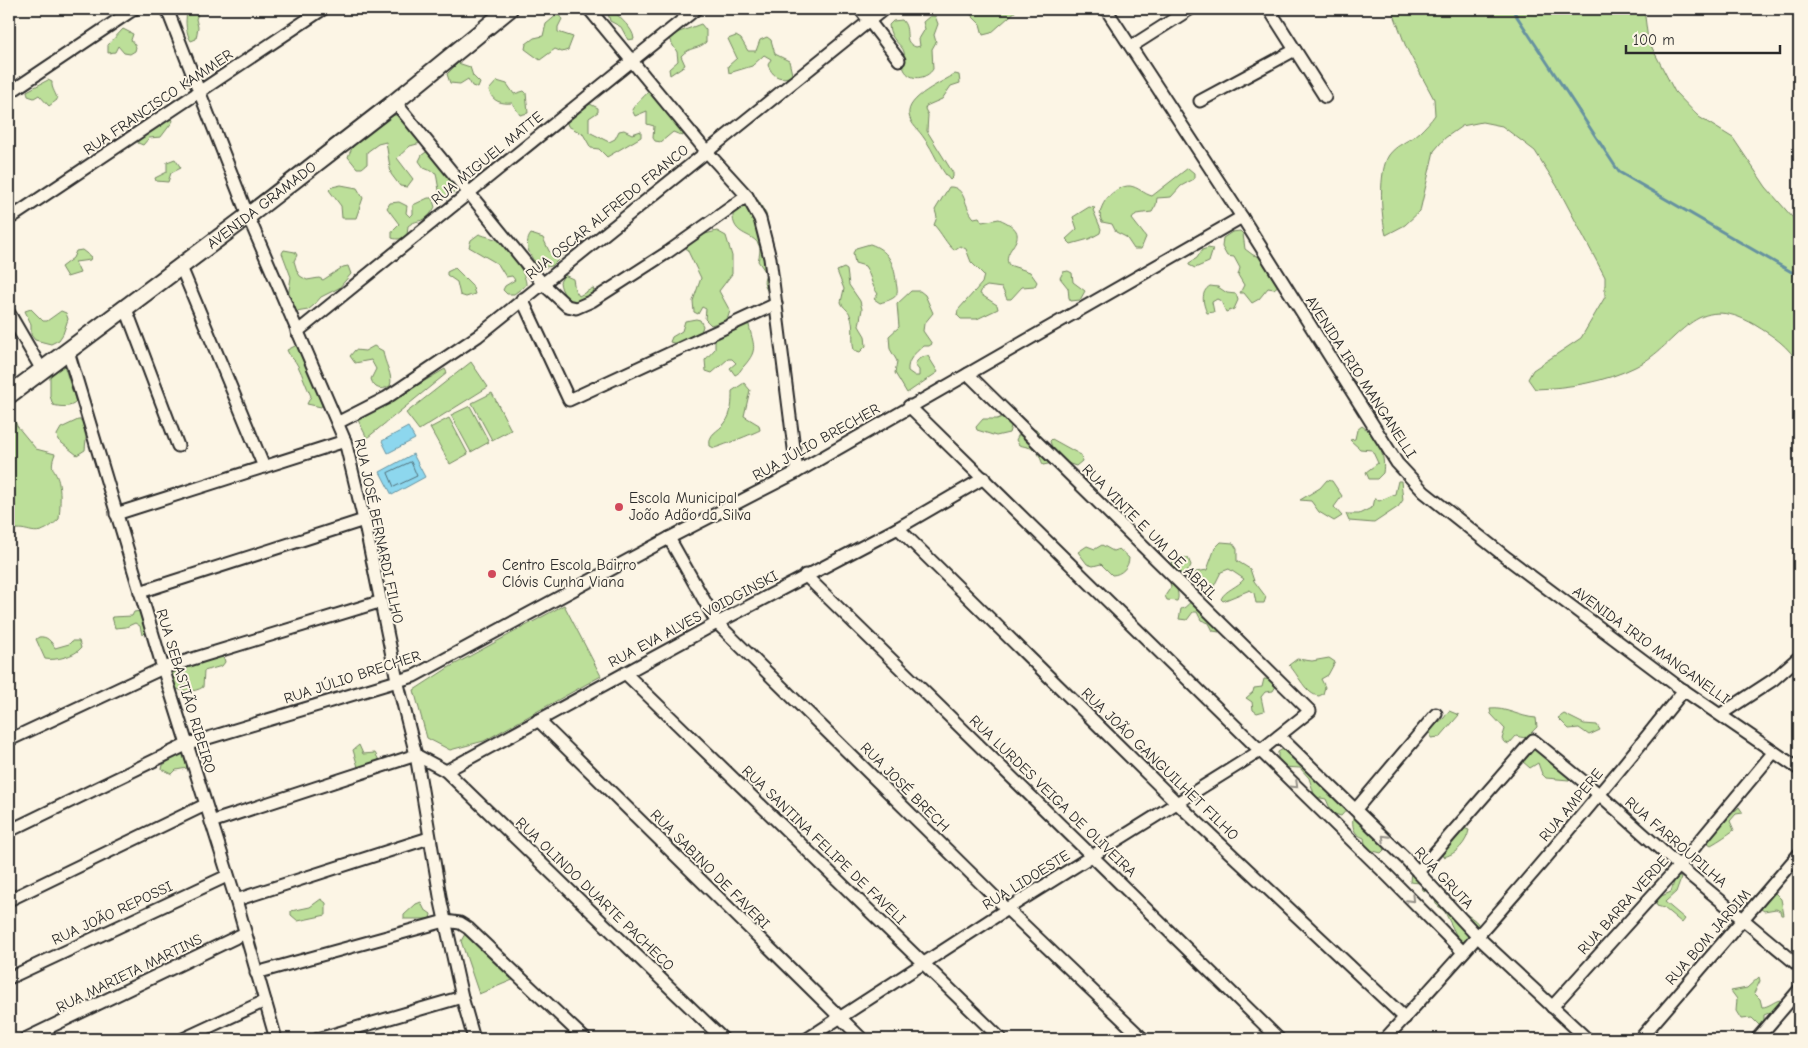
<svg xmlns="http://www.w3.org/2000/svg" width="1808" height="1048" viewBox="0 0 1808 1048" font-family="'Comic Neue',sans-serif">
  <style>
    .green { fill: #bcdf99; stroke: #748562 }
    .water { fill: #8dd7ee; stroke: #6692a0 }
    .lines { fill: none; stroke-linecap: round; stroke-linejoin: round }
    .shore { stroke: #527079; stroke-width: 1 }
    .stream { stroke: #6692a0; stroke-width: 3 }
    .street-casing { stroke: #2b2b2b; stroke-width: 15 }
    .secondary-casing { stroke: #2b2b2b; stroke-width: 20 }
    .street { stroke: #fcf5e5; stroke-width: 11 }
    .secondary { stroke: #fcf5e5; stroke-width: 16 }
    .oneway { stroke: #949088 }
    .poi-dot { fill: #d1495b; stroke: #fcf5e5; stroke-width: 2 }
    .labels { text-anchor: middle; stroke-width: 4; stroke-linejoin: round; paint-order: stroke }
    .street-label { font-size: 15px; fill: #2b2b2b; stroke: #fcf5e5 }
    .poi-label { font-size: 15px; fill: #2b2b2b; stroke: #fcf5e5; text-anchor: start }
  </style>
  <rect width="100%" height="100%" fill="#fcf5e5"/>
  <filter id="ink" filterUnits="userSpaceOnUse"><feTurbulence type="fractalNoise" baseFrequency=".02" numOctaves="2"/><feDisplacementMap in="SourceGraphic" scale="10" xChannelSelector="R" yChannelSelector="G"/><feConvolveMatrix kernelMatrix="1 2 1 2 8 2 1 2 1" color-interpolation-filters="sRGB"/></filter>
  <g filter="url(#ink)">
    <g class="green">
      <path d="M607 9H613C620 20 633 27 634 39L628 40 621 27 610 21Z"/>
      <polygon points="965,9 1018,9 991,33 983,35 980,24"/>
      <path d="M1392 9H1644L1648 40 1675 92 1699 117 1733 138 1766 187 1799 225V365C1789 346 1773 336 1755 325 1694 289 1681 344 1635 367 1605 382 1568 388 1535 389L1528 379 1533 370 1581 338 1605 297V277L1557 186 1535 151 1502 126 1482 122 1462 126 1445 138 1434 151 1420 211 1405 225 1386 235C1381 217 1378 171 1389 155 1397 144 1410 141 1420 132 1425 127 1431 121 1435 115L1434 99 1406 47Z"/>
      <path d="M193 12 198 14 196 19 198 27 196 39 191 41C186 34 185 21 187 13Z"/>
      <polygon points="558,14 562,19 558,27 558,32 573,37 568,50 562,52 555,49 540,60 525,49 526,44 534,38 543,36 546,24"/>
      <path d="M930 16H935L938 24 934 35 936 42 932 49 933 69C927 79 910 82 904 69 902 63 905 58 904 52 902 44 890 41 889 25L893 21 902 20C912 30 901 42 916 47L920 46 919 39 925 29 923 22Z"/>
      <path d="M701 24 706 30V42C698 50 690 46 681 56L685 65 670 75 669 69 678 61 677 52 669 39 671 35Z"/>
      <polygon points="123,29 133,34 131,40 136,47 135,51 130,54 124,53 118,46 115,52 108,53 108,45"/>
      <path d="M736 36 741 39 748 51H756L760 40 767 37 771 40 775 54 789 61 792 74 789 77C778 80 772 75 768 65L771 59 764 55 752 66 729 73 728 66 737 58 728 39Z"/>
      <polygon points="458,63 470,67 473,76 480,83 478,88 472,86 468,79 460,84 450,83 447,74"/>
      <path d="M955 74 959 75 960 83 951 86 942 99 926 106 925 109 928 115 927 131 953 173V177L950 180C939 168 934 151 924 138 919 130 911 125 909 115 906 97 943 82 955 74Z"/>
      <path d="M48 80 52 82C51 89 57 94 57 100L49 106 39 95 34 98 28 96 27 91Z"/>
      <path d="M497 81 507 84 514 94 524 91 526 93 528 113 520 115 512 103C502 104 492 102 489 90Z"/>
      <path d="M648 92H652L658 98 659 103 663 105 683 127V136L673 132 661 142 655 141 653 138 654 126 647 124V111L635 116 632 110C633 106 644 97 648 92Z"/>
      <polygon points="588,103 598,108 598,112 589,118 589,132 609,142 615,139 619,131 624,130 632,134 641,131 641,137 607,157 599,149 591,148 583,134 568,126 566,120"/>
      <polygon points="171,115 173,121 161,137 149,138 143,145 138,143 137,138"/>
      <path d="M396 115C403 120 418 135 421 143L410 146 397 158 413 179 407 187 400 186 391 174 386 142 378 144 367 152V164L362 168H357L348 157C354 139 377 117 396 115Z"/>
      <polygon points="429,150 443,171 458,186 458,189 449,195 440,196 436,173 424,168 419,161 422,155"/>
      <polygon points="175,159 181,168 171,173 168,182 156,181 155,178 167,172 167,162"/>
      <path d="M1188 168 1194 173V179L1181 186 1171 197 1157 198 1156 205 1152 212 1136 214 1132 219 1146 237 1141 249H1134L1126 237 1116 232 1112 224 1102 222C1094 207 1115 185 1130 186 1138 187 1144 194 1152 196Z"/>
      <polygon points="341,185 357,188 363,198 356,218 342,218 341,206 329,190 332,187"/>
      <path d="M949 187C966 186 964 208 974 218L979 217 982 222 999 219C1039 236 999 248 1009 265L1030 272 1037 282 1035 286 1022 287 1011 299H1007L1002 288 987 286 982 289 980 294 997 305 998 309 977 319H961L957 315 958 310 982 283 984 275 971 262 966 249 960 246 954 250C947 245 941 232 934 225L937 217 935 210Z"/>
      <path d="M428 198H432L435 207C424 226 419 217 408 226L407 235C402 239 398 240 392 238V231L399 224 387 208 390 203 399 202 407 206 406 213 410 217 413 214V205Z"/>
      <path d="M752 199 758 200 766 214 777 273 780 278 779 289 769 293C764 286 762 281 767 274L758 261C759 257 760 253 760 249 757 231 731 239 733 212Z"/>
      <polygon points="1089,207 1095,208 1093,210 1101,229 1100,233 1089,239 1071,244 1066,239 1077,229 1073,217"/>
      <polygon points="717,231 726,236 732,256 732,274 719,291 730,311 727,320 711,325 705,319 706,309 702,307 698,314 694,312 693,301 701,278 686,247 701,235"/>
      <polygon points="1240,231 1243,234 1245,249 1253,255 1261,257 1272,277 1276,276 1280,284 1274,289 1268,288 1259,299 1252,303 1244,293 1240,293 1244,285 1238,275 1240,268 1234,257 1227,256 1222,247 1223,238 1232,232"/>
      <path d="M479 234C486 237 495 238 502 242 510 248 527 276 526 285L514 294H507L503 290 505 286 515 280 512 276 506 277 498 264 469 247 471 240Z"/>
      <path d="M531 234 543 238 549 251 555 256 563 255 552 266 541 268C532 261 522 245 531 234Z"/>
      <path d="M870 244C888 250 894 263 896 281 896 284 898 290 897 293 896 299 886 301 880 303L874 299 878 294C871 285 871 275 865 266L855 263 853 253 856 248Z"/>
      <polygon points="1208,248 1213,249 1209,262 1195,268 1189,265 1189,263 1197,258 1202,250"/>
      <polygon points="82,250 91,257 90,260 75,262 80,273 67,277 61,267 73,258 76,251"/>
      <polygon points="284,250 295,252 297,255 294,261 297,271 300,276 307,280 319,278 323,280 343,267 348,266 351,274 339,288 321,297 314,305 308,310 296,312 288,297 291,277 282,253"/>
      <polygon points="455,268 472,285 475,294 466,297 460,295 457,282 447,275 447,272"/>
      <path d="M844 268 847 270 849 285 860 301 862 309 859 326 865 336 866 346 860 352 854 350C851 339 855 327 850 315 849 310 843 308 841 302L844 289 837 271Z"/>
      <polygon points="1068,271 1072,273 1073,282 1085,291 1080,300 1071,301 1069,298 1068,288 1060,278 1063,272"/>
      <path d="M564 275 573 279 575 290 579 296 593 288 595 294 576 303C567 299 561 292 560 282Z"/>
      <path d="M1210 286 1218 287 1227 293 1236 294 1238 300 1234 309 1226 312 1221 301 1217 299 1212 302 1214 312 1207 313C1203 304 1200 292 1210 286Z"/>
      <path d="M911 291H920L925 295 933 313 924 324 923 331 932 344 929 346H923C915 353 907 360 908 371L915 376H919V370L915 365C917 359 922 356 928 356L938 372 907 393 895 373 897 361 890 349 889 336 899 327 897 304Z"/>
      <polygon points="31,309 43,321 47,321 61,311 66,313 68,319 63,334 59,340 51,344 35,340 31,335 31,324 25,311"/>
      <polygon points="696,319 700,320 703,326 700,335 677,344 670,342 672,337 682,331 685,321"/>
      <path d="M744 321 749 325C753 345 759 349 744 366 740 370 740 373 735 375L730 368 736 363 732 359H728L712 373 706 371 705 360 715 349V336Z"/>
      <path d="M299 344 322 405 321 407 307 404 311 396C306 386 303 376 298 366 295 359 289 357 287 350Z"/>
      <path d="M374 346 383 351C384 363 394 376 390 386 381 391 374 389 371 379L376 369 371 360 355 363 350 356 355 350 365 351Z"/>
      <path d="M63 362 76 402C71 408 60 407 53 405L50 396V369Z"/>
      <polygon points="471,362 488,387 419,430 406,413"/>
      <polygon points="445,369 447,373 367,438 358,420"/>
      <path d="M744 383 750 390 744 416 759 425 760 430C757 432 717 448 714 448L710 446C708 433 718 432 725 423 732 413 732 403 732 391Z"/>
      <polygon points="492,393 511,430 492,440 472,403"/>
      <polygon points="470,406 489,442 471,452 451,415"/>
      <path d="M9 408 17 426 36 449 55 454C48 471 57 470 59 484 61 495 60 508 59 519 33 544 30 523 9 531Z"/>
      <polygon points="1005,416 1012,423 1009,433 996,436 977,430 976,427 983,419 997,419"/>
      <polygon points="449,418 468,454 450,464 430,428"/>
      <polygon points="78,420 82,420 83,423 86,438 85,450 77,455 58,440 57,435 61,428"/>
      <path d="M1362 426C1378 437 1386 455 1383 473L1377 479H1369L1366 472 1378 463 1372 450 1360 449 1350 440 1355 439 1357 430Z"/>
      <path d="M1029 427 1038 431 1043 441 1054 454 1050 441 1052 439 1081 455 1082 461 1076 466 1067 463 1064 466 1053 463 1043 465C1036 446 1037 450 1019 445L1016 440 1020 432Z"/>
      <polygon points="1327,480 1332,481 1342,496 1334,507 1342,516 1334,521 1319,512 1311,501 1300,500 1320,488"/>
      <polygon points="1398,481 1401,481 1403,500 1398,507 1374,523 1349,521 1346,514 1359,514 1373,507 1375,498 1379,501 1395,494"/>
      <path d="M1221 542 1233 543 1237 549V561L1250 569 1254 581 1266 597 1264 603H1256L1254 593 1250 590 1223 601 1221 599C1225 590 1238 587 1244 579L1229 569 1221 572 1212 590 1206 589 1195 581 1193 576 1196 572 1207 570 1215 548Z"/>
      <path d="M1102 545 1113 551 1119 549 1129 558C1129 567 1121 575 1112 575L1101 564 1093 566 1087 564 1078 552 1087 546 1095 549Z"/>
      <path d="M1179 557 1188 558 1191 565C1188 574 1179 576 1177 585 1176 591 1180 595 1177 601L1167 600 1165 596 1171 587 1169 579 1173 560Z"/>
      <path d="M1196 599 1221 630 1219 632 1213 631 1209 623 1201 620 1197 612H1193L1187 620 1179 619 1181 609C1188 607 1189 601 1196 599Z"/>
      <polygon points="564,605 601,676 484,741 450,750 427,738 414,690 448,668"/>
      <polygon points="140,611 147,632 142,635 140,626 135,623 126,627 115,628 112,617 132,616 134,612"/>
      <path d="M39 637C47 636 51 641 55 648L69 644 72 641H79L81 648C75 656 55 661 45 659L36 639Z"/>
      <path d="M220 656 224 658 225 662 222 666 204 671 203 687C194 693 180 692 171 686V671L195 660 201 664 209 658Z"/>
      <path d="M1329 658 1335 662 1328 675 1321 679 1325 687 1323 694 1319 696C1306 695 1298 674 1289 665L1297 659 1312 661Z"/>
      <polygon points="1264,679 1272,680 1276,686 1273,691 1265,692 1261,697 1264,711 1257,713 1253,710 1252,702 1246,698 1253,692 1254,688 1262,687"/>
      <path d="M1490 709C1506 707 1519 717 1536 718L1537 727C1527 736 1530 740 1516 736L1509 744 1504 742 1502 739 1505 729 1491 714Z"/>
      <polygon points="1449,711 1459,715 1440,737 1431,738 1430,729 1444,718"/>
      <polygon points="1564,714 1584,724 1597,725 1600,730 1589,735 1579,728 1569,729 1558,718"/>
      <polygon points="359,745 363,754 375,753 380,762 358,767 353,750"/>
      <polygon points="1535,747 1570,773 1569,780 1546,778 1542,774 1538,763 1530,768 1522,761 1531,748"/>
      <path d="M1285 748 1337 788C1349 790 1347 797 1349 807L1341 816 1332 813 1326 799 1315 797 1309 778 1300 768 1283 767 1278 763V752Z"/>
      <polygon points="182,749 187,768 176,770 172,774 162,769 163,765 172,759 173,754"/>
      <path d="M1739 807 1743 813 1736 814 1730 821 1734 830C1727 835 1720 840 1711 845L1708 843 1711 836Z"/>
      <path d="M1357 814 1387 843 1386 848 1381 853 1366 849 1364 838C1353 834 1352 827 1353 816Z"/>
      <path d="M1461 827 1469 830C1467 842 1456 855 1443 857L1441 850Z"/>
      <path d="M1411 870C1431 883 1448 895 1464 912 1470 918 1477 919 1480 928L1479 931 1454 921 1477 936 1468 943 1459 941 1445 912 1436 904 1433 894 1423 890 1420 883 1410 882Z"/>
      <polygon points="1676,875 1681,878 1676,892 1665,902 1685,919 1682,923 1664,908 1657,906 1656,902 1659,897 1671,892"/>
      <polygon points="1775,893 1781,899 1784,915 1781,915 1780,911 1776,909 1764,911 1761,909 1768,897"/>
      <polygon points="321,899 326,903 326,915 298,921 291,915 291,911 310,907"/>
      <polygon points="421,902 424,909 431,914 430,919 404,919 404,915 416,904"/>
      <polygon points="465,934 480,943 515,979 479,994 461,941"/>
      <path d="M1759 977 1760 981 1754 993 1760 999 1762 1007C1769 1007 1774 1001 1780 1000L1781 1004 1776 1010 1764 1015V1024L1760 1026 1752 1018 1741 1019 1736 1011 1737 999 1731 991 1747 988Z"/>
    </g>
    <g class="water">
      <polygon points="408,427 415,439 388,453 382,441"/>
      <polygon points="413,454 425,477 392,495 380,472"/>
    </g>
    <g class="lines">
      <polygon class="shore" points="411,462 417,476 394,487 388,473"/>
      <polyline class="stream" points="1512,9 1619,172 1795,274 1799,281"/>
      <g class="street-casing">
        <g id="street">
          <polyline points="167,9 248,216 345,441 364,520 397,680 416,755 441,902 462,997 474,1039"/>
          <polyline points="589,9 707,152 747,196 760,219 770,258 797,472"/>
          <polyline points="860,9 899,60"/>
          <polyline points="1106,9 1242,217 1397,463 1424,492 1507,558 1676,685 1799,769"/>
          <polyline points="1269,9 1325,97"/>
          <polyline points="1132,46 1190,9"/>
          <polyline points="9,93 134,9"/>
          <polyline points="1200,101 1295,50"/>
          <polyline points="395,102 542,283 567,306 576,308 592,301 668,252 747,196"/>
          <polyline points="9,219 323,9"/>
          <polyline points="181,267 264,467"/>
          <polyline points="522,299 569,400 776,304"/>
          <polyline points="126,309 178,446"/>
          <polyline points="9,313 42,370"/>
          <polyline points="297,332 696,9"/>
          <polyline points="68,351 163,668 236,900 276,1039"/>
          <polyline points="909,406 1388,876 1463,952"/>
          <polyline points="339,422 386,398 478,336 884,9"/>
          <polyline points="116,514 345,441"/>
          <polyline points="898,528 1178,804 1405,1018"/>
          <polyline points="669,538 717,623 1007,909 1143,1039"/>
          <polyline points="805,575 1279,1039"/>
          <polyline points="140,592 364,520"/>
          <polyline points="625,673 1001,1039"/>
          <polyline points="1721,714 1773,680 1799,657"/>
          <polyline points="538,720 862,1039"/>
          <polyline points="1279,736 1405,858 1478,937 1587,1039"/>
          <polyline points="9,740 163,668 379,602"/>
          <polyline points="446,771 723,1039"/>
          <polyline points="1356,809 1436,714"/>
          <polyline points="211,822 416,755 446,771 717,623 898,528 984,478"/>
          <polyline points="9,831 188,744 414,676 669,538 797,472 1242,217"/>
          <polyline points="1418,872 1533,740 1600,795 1679,866 1799,966"/>
          <polyline points="9,900 205,805"/>
          <polyline points="236,900 429,838"/>
          <polyline points="256,973 445,921 460,923 468,928 585,1039"/>
          <polyline points="9,978 227,876"/>
          <polyline points="1552,1007 1679,866 1773,753"/>
          <polyline points="25,1039 245,933"/>
          <polyline points="183,1039 265,1001"/>
          <polyline points="318,1039 462,997"/>
          <polyline points="807,1039 1007,909 1260,751 1310,711 968,374"/>
          <path d="M1385 1039C1489 926 1589 810 1684 690"/>
          <polyline points="1640,1039 1799,854"/>
          <polyline points="1757,1039 1799,990"/>
        </g>
      </g>
      <g class="secondary-casing">
        <g id="secondary">
          <path id="s1" d="M9 395 248 216 395 102 509 9"/>
        </g>
      </g>
      <use href="#street" class="street"/>
      <use href="#secondary" class="secondary"/>
    </g>
    <defs><path id="oneway-chevron" d="M-2-3.5L2.5 0L-2 3.5" fill="none" stroke-width="1.6" stroke-linecap="round" stroke-linejoin="round" transform="scale(1.25)"/></defs>
    <g class="oneway">
      <use href="#oneway-chevron" transform="translate(1295 785) rotate(44)"/>
      <use href="#oneway-chevron" transform="translate(1385 838) rotate(-135)"/>
      <use href="#oneway-chevron" transform="translate(1411 899) rotate(46)"/>
    </g>
  </g>
  <g class="poi-dot">
    <circle cx="619" cy="507" r="5"/>
    <circle cx="492" cy="574" r="5"/>
  </g>
  <g class="labels">
    <g class="street-label">
      <text transform="translate(158 102) rotate(-34)" y="5">RUA FRANCISCO KAMMER</text>
      <text transform="translate(487 158) rotate(-39)" y="5">RUA MIGUEL MATTE</text>
      <text dy="5" stroke="none"><textPath href="#s1" startOffset="316">AVENIDA GRAMADO</textPath></text>
      <text transform="translate(607 212) rotate(-39)" y="5">RUA OSCAR ALFREDO FRANCO</text>
      <text transform="translate(1361 377) rotate(57)" y="5">AVENIDA IRIO MANGANELLI</text>
      <text transform="translate(816 442) rotate(-29)" y="5">RUA JÚLIO BRECHER</text>
      <text transform="translate(379 531) rotate(78)" y="5">RUA JOSÉ BERNARDI FILHO</text>
      <text transform="translate(1150 532) rotate(45)" y="5">RUA VINTE E UM DE ABRIL</text>
      <text transform="translate(693 619) rotate(-28)" y="5">RUA EVA ALVES VOIDGINSKI</text>
      <text transform="translate(1651 645) rotate(36)" y="5">AVENIDA IRIO MANGANELLI</text>
      <text transform="translate(352 677) rotate(-18)" y="5">RUA JÚLIO BRECHER</text>
      <text transform="translate(186 691) rotate(73)" y="5">RUA SEBASTIÃO RIBEIRO</text>
      <text transform="translate(1160 764) rotate(44)" y="5">RUA JOÃO GANGUILHET FILHO</text>
      <text transform="translate(905 787) rotate(45)" y="5">RUA JOSÉ BRECH</text>
      <text transform="translate(1053 796) rotate(44)" y="5">RUA LURDES VEIGA DE OLIVEIRA</text>
      <text transform="translate(1571 805) rotate(-50)" y="5">RUA AMPERE</text>
      <text transform="translate(1676 842) rotate(41)" y="5">RUA FARROUPILHA</text>
      <text transform="translate(824 845) rotate(44)" y="5">RUA SANTINA FELIPE DE FAVELI</text>
      <text transform="translate(710 869) rotate(45)" y="5">RUA SABINO DE FAVERI</text>
      <text transform="translate(1444 878) rotate(47)" y="5">RUA GRUTA</text>
      <text transform="translate(1026 880) rotate(-32)" y="5">RUA LIDOESTE</text>
      <text transform="translate(595 894) rotate(44)" y="5">RUA OLINDO DUARTE PACHECO</text>
      <text transform="translate(1623 905) rotate(-48)" y="5">RUA BARRA VERDE</text>
      <text transform="translate(112 913) rotate(-25)" y="5">RUA JOÃO REPOSSI</text>
      <text transform="translate(1708 937) rotate(-49)" y="5">RUA BOM JARDIM</text>
      <text transform="translate(129 973) rotate(-26)" y="5">RUA MARIETA MARTINS</text>
    </g>
    <g class="poi-label">
      <text x="629" y="503">Escola Municipal<tspan x="629" dy="17">João Adão da Silva</tspan></text>
      <text x="502" y="570">Centro Escola Bairro<tspan x="502" dy="17">Clóvis Cunha Viana</tspan></text>
    </g>
  </g>
  <rect width="1808" height="1048" fill="none" stroke="#fcf5e5" stroke-width="30"/>
  <rect x="15" y="15" width="1778" height="1018" fill="none" stroke="#2b2b2b" stroke-width="2" filter="url(#ink)"/>
  <path d="M1626 45v8h154v-8" fill="none" stroke="#2b2b2b" stroke-width="2.5"/>
  <text x="1633" y="45" font-size="15" fill="#2b2b2b" stroke="#fcf5e5" stroke-width="4" paint-order="stroke">100 m</text>
</svg>
